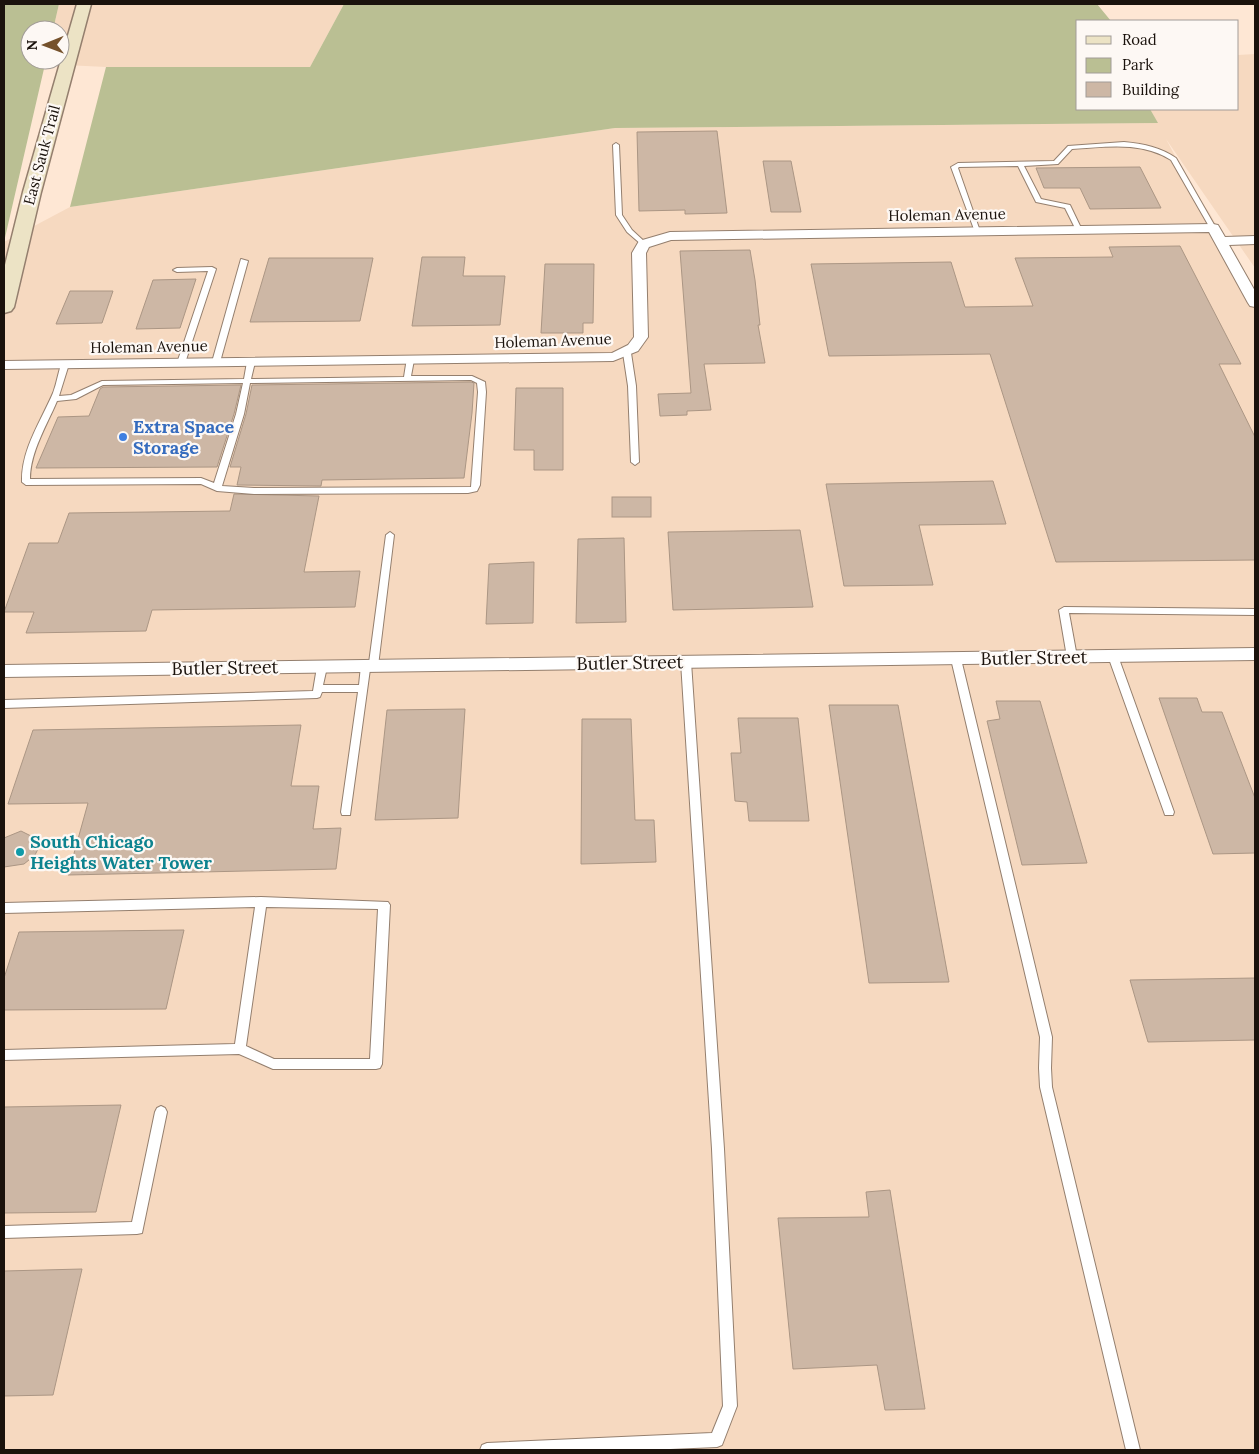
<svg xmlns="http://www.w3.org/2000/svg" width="1259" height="1454" viewBox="0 0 1259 1454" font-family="Lora,serif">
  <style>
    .built { fill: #f6d9c0 }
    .green { fill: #babf93 }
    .building { fill: #cdb7a5; stroke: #ab9684 }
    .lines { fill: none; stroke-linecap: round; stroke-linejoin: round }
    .lane-casing { stroke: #947f6e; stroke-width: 2 }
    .street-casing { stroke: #947f6e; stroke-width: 2 }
    .secondary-casing { stroke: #947f6e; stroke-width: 3 }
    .lane { fill: #fff; fill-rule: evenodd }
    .street { fill: #fff; fill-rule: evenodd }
    .secondary { fill: #ece3c5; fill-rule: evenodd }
    .shop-dot { fill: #3f7fe0; stroke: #fdf8f4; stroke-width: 2 }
    .culture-dot { fill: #0f9aa8; stroke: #fdf8f4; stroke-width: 2 }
    .labels { text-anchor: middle; stroke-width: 4.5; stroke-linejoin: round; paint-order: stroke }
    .far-street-label { font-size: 15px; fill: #1a120c; stroke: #fdf8f4 }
    .shop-label { font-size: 18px; font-weight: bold; fill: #366cbe; stroke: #fdf8f4; text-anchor: start }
    .street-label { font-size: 18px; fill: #1a120c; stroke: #fdf8f4 }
    .culture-label { font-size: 18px; font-weight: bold; fill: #0d838f; stroke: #fdf8f4; text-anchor: start }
  </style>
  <rect width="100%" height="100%" fill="#fee7d4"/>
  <g class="built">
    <polygon points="59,4 344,4 310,67 106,67 45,64 46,60 60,60 60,30 53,30"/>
    <polygon points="1255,54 1255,268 1166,139 1196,195 1209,212 1255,294 1255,1450 4,1450 4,242 70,207 615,128 1157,123 1150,109 1238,109 1238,55"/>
  </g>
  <g class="green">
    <polygon points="4,4 59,4 53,30 30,30 30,60 46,60 4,242"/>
    <polygon points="344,4 1097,4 1111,21 1078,21 1078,109 1150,109 1158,123 615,128 70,207 106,67 310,67"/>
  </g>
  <g class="building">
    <polygon points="717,131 727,213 685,214 685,210 639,211 637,132"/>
    <polygon points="763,161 791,161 801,212 771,212"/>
    <polygon points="1140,167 1161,208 1090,209 1080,188 1044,188 1036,168"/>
    <polygon points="1180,246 1241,364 1219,364 1255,437 1255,560 1056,562 990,354 829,356 811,264 951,262 965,307 1033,306 1015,258 1113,257 1109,247"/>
    <polygon points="750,250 755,280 760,325 758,325 765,363 704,364 711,410 687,411 687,415 660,416 658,394 691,393 680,251"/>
    <polygon points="422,257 465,257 463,276 505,276 500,325 412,326"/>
    <polygon points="269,258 373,258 360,321 250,322"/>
    <polygon points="545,264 594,264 593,323 583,323 583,333 541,333"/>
    <polygon points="196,279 180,328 136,329 153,280"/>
    <polygon points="70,291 113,291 102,323 56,324"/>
    <polygon points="471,382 474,383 472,413 464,478 322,480 321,486 237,485 241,467 230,467 246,414 252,385"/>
    <polygon points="241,385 234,414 217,467 36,468 58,417 89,416 100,389 103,387"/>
    <polygon points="516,388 563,388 563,470 534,470 534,450 514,450"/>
    <polygon points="993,481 1006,524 919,525 933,585 844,586 826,484"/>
    <polygon points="234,494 319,496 304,572 360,571 355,607 152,610 146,631 26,633 34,612 4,612 29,543 58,543 69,513 230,511"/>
    <rect x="612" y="497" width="39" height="20"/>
    <polygon points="800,530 813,607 673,610 668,532"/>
    <polygon points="624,538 626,622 576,623 578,539"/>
    <polygon points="534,562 533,623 486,624 489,564"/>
    <polygon points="1159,698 1197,698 1202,712 1222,712 1255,798 1255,853 1213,854"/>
    <polygon points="996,701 1040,701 1087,863 1022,865 987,721 1000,719"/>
    <polygon points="829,705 898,705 949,982 869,983"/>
    <polygon points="465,709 458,818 375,820 387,710"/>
    <polygon points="738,718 798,718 809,821 749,821 747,802 735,801 731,753 741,753"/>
    <polygon points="582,719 631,719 635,820 654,820 656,862 581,864"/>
    <polygon points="301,725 291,786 319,786 313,829 341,828 336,869 68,875 88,803 8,804 33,730"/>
    <polygon points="21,831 37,839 38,849 35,855 24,864 4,867 4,838"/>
    <polygon points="184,930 166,1009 4,1010 4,978 19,932"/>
    <polygon points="1255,978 1255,1040 1148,1042 1130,980"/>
    <polygon points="121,1105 96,1212 4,1213 4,1107"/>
    <polygon points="890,1190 925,1409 885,1410 877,1365 793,1369 778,1218 869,1217 866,1192"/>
    <polygon points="82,1269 53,1395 4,1396 4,1271"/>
  </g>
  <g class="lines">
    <g class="lane-casing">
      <g id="lane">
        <path d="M1124 142C1144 144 1160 147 1176 158L1216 228 1215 229 1210 228 1171 160C1141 141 1106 147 1072 149L1058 164 1024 166 1041 199 1070 205 1082 230 1079 232 1076 230 1065 208 1036 202 1018 166 959 167 958 168 980 231 975 232 951 167 958 163 1054 161 1068 146Z"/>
        <polygon points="616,143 619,145 622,215 632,230 646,243 646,245 642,245 627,232 616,215 613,145"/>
        <polygon points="241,259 248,261 220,362 216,364 213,364 212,362"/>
        <polygon points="212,267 216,269 185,363 184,365 178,365 177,363 208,271 177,272 173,270 177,268"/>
        <polygon points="624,351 630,351 631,353 636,386 639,462 635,465 631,462 628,386 623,353"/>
        <path d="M407 358H413L414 360 411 376H472L485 382 486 392 480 485 477 491 468 493 254 494 217 491 201 484 26 485 22 482C21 450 41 421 53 393 57 383 58 372 62 362H65L69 364 59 396 71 395 102 381 244 379 247 362 251 360 255 362 251 379 404 377ZM471 380 477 383 478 392 471 487 254 488 222 486 244 414 250 383ZM243 383 236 414 214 483 201 478 30 479C30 452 47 425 57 401L76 399 103 385Z"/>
        <polygon points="390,532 394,535 378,666 376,668 370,669 350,815 342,815 341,812 358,692 322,692 320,697 317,698 4,708 4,700 313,691 317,667 322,664 327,667 323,685 359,685 361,666 363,664 369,663 386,535"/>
        <polygon points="1064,607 1255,609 1255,615 1069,613 1077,657 1072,660 1067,657 1059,610"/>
        <polygon points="1113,653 1118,656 1174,812 1173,815 1165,815 1164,812 1108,656"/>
        <polygon points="956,656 961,659 1052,1037 1051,1068 1052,1087 1140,1450 1126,1450 1040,1087 1039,1068 1040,1037 951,659"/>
        <polygon points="686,659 691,662 724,1149 737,1406 722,1445 717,1447 647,1450 480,1450 482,1445 487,1443 712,1433 723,1406 712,1149 681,662"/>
        <path d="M261 897 388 902 390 905 382 1064 380 1068 376 1069H273L239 1054 4 1060V1050L235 1044 255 907 4 913V903ZM266 907 378 909 370 1059H274L246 1046Z"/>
        <polygon points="161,1106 165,1108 167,1112 142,1233 137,1234 4,1238 4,1226 132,1222 155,1112 157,1108"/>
      </g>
    </g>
    <g class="street-casing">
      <g id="street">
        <polygon points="1213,224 1218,225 1225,237 1255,236 1255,244 1229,245 1255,291 1255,307 1250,306 1248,303 1209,232 671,240 649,247 646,253 648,337 638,351 613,361 4,369 4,361 612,353 628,345 634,337 632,253 639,241 670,232"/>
        <polygon points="1255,648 1255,660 4,677 4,665"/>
      </g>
    </g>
    <g class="secondary-casing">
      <polygon id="secondary" points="77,4 91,4 41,192 14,307 11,311 4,313 4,269 23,192"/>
    </g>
    <use href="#lane" class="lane"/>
    <use href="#street" class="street"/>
    <use href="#secondary" class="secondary"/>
  </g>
  <circle class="shop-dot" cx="123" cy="437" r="5"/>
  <circle class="culture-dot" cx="20" cy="852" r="5"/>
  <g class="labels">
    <g class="far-street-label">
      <text transform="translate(42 155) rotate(-75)" y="5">East Sauk Trail</text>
      <text transform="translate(947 215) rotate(-1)" y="5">Holeman Avenue</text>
      <text transform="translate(553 341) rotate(-2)" y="5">Holeman Avenue</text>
      <text transform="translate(149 347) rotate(-1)" y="5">Holeman Avenue</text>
    </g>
    <g class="shop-label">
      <text x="133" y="433">Extra Space<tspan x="133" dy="21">Storage</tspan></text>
    </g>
    <g class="street-label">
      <text transform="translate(1034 658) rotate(-1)" y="6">Butler Street</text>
      <text transform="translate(630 663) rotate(-1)" y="6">Butler Street</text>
      <text transform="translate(225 668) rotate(-1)" y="6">Butler Street</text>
    </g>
    <g class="culture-label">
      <text x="30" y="848">South Chicago<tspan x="30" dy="21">Heights Water Tower</tspan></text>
    </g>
  </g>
  <rect width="1259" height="1454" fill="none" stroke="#1a120c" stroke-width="10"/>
  <rect x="1076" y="20" width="162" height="90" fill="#fdf8f4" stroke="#a29c97"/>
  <rect x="1086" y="36" width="25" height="8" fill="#ece3c5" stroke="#a29c97"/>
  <text x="1122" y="45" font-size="15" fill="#1a120c">Road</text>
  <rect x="1086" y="58" width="25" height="15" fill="#babf93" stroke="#a29c97"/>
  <text x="1122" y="70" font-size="15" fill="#1a120c">Park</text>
  <rect x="1086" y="82" width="25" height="15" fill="#cdb7a5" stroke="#a29c97"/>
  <text x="1122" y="95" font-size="15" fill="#1a120c">Building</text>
  <g transform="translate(45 45) rotate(269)"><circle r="24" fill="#fdf8f4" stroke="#a29c97"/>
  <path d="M0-4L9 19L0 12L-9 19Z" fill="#75512b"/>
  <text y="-8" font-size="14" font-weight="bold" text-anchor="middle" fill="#1a120c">N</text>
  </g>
</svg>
